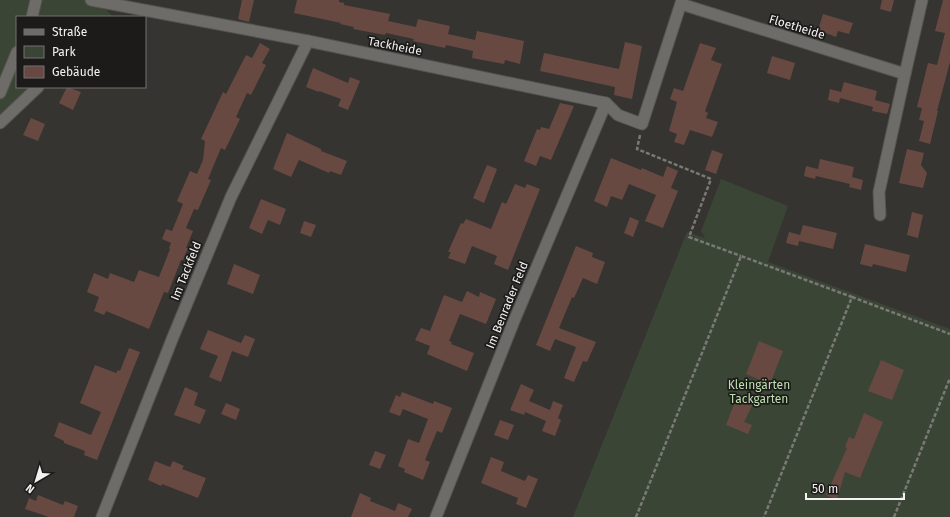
<svg xmlns="http://www.w3.org/2000/svg" width="950" height="517" viewBox="0 0 950 517" font-family="'Fira Sans',sans-serif">
  <style>
    .green { fill: #3a4535 }
    .building { fill: #674942 }
    .lines { fill: none; stroke-linecap: round; stroke-linejoin: round }
    .minor-casing { stroke: #545350; stroke-width: 13 }
    .path { stroke: #7a7976; stroke-width: 2.5; stroke-dasharray: 4 2; stroke-linecap: butt }
    .minor { stroke: #6d6c69; stroke-width: 11 }
    .labels { text-anchor: middle; stroke-width: 3.5; stroke-linejoin: round; paint-order: stroke }
    .street-label { font-size: 12px; fill: #f3f2f0; stroke: #1c1b1a }
    .park-label { font-size: 12px; fill: #bedfaf; stroke: #1c1b1a }
  </style>
  <rect width="100%" height="100%" fill="#353430"/>
  <g class="green">
    <polygon points="0,0 98,0 113,17 17,17 17,87 37,87 0,118"/>
    <polygon points="721,179 788,206 768,262 950,329 950,517 573,517 687,232 705,238 701,231"/>
  </g>
  <g class="building">
    <polygon points="242,0 254,0 249,22 238,19"/>
    <polygon points="297,0 339,0 339,2 344,3 344,5 390,14 388,21 416,27 418,19 450,26 448,34 475,40 477,31 524,41 520,64 505,60 504,64 472,58 473,51 446,45 445,48 413,41 414,39 386,33 385,35 353,29 354,27 340,24 341,23 294,13"/>
    <polygon points="882,0 894,0 891,12 880,9"/>
    <polygon points="943,0 950,0 950,62 937,111 938,111 930,144 919,141 924,121 919,120 922,108 917,107 928,63 937,65 945,33 935,31"/>
    <polygon points="823,14 853,23 849,34 838,31 836,37 818,30"/>
    <polygon points="625,42 642,46 632,99 614,95 615,87 540,71 544,53 619,69"/>
    <polygon points="260,43 270,49 262,63 266,65 251,95 247,93 236,117 240,119 225,150 221,148 208,179 211,180 198,210 194,209 186,228 193,231 186,248 188,248 183,260 181,260 168,293 164,292 149,329 106,311 104,315 94,311 99,297 87,292 94,273 108,279 110,273 134,282 139,270 159,277 170,249 169,248 171,243 162,239 166,229 172,231 183,204 177,201 190,171 197,174 203,160 205,141 201,139 223,92 226,94 246,55 252,58"/>
    <polygon points="700,43 716,48 711,60 722,64 705,111 708,113 706,118 718,122 712,137 690,130 684,145 674,142 677,134 669,131 677,102 670,99 674,88 683,91"/>
    <polygon points="772,56 795,63 790,80 767,73"/>
    <polygon points="313,68 348,83 350,77 360,81 348,110 338,106 341,99 319,91 319,92 306,87"/>
    <polygon points="844,82 877,91 875,100 890,104 887,114 872,111 873,107 840,98 839,103 828,100 830,89 841,92"/>
    <polygon points="67,87 81,92 73,110 59,103"/>
    <polygon points="560,103 574,106 551,160 540,156 536,166 524,161 537,129 540,130 541,127 549,129"/>
    <polygon points="31,118 45,124 38,141 23,135"/>
    <polygon points="287,133 321,149 321,151 347,161 341,175 330,171 329,173 299,160 291,177 273,169"/>
    <polygon points="907,149 924,153 921,165 927,173 923,188 899,183"/>
    <polygon points="712,150 723,154 716,174 705,170"/>
    <polygon points="611,158 641,170 642,168 663,177 667,166 678,171 671,188 678,191 663,228 645,221 656,195 629,184 622,200 611,196 607,207 594,201"/>
    <polygon points="820,159 854,167 852,177 863,180 861,190 849,187 850,184 816,176 815,179 804,176 806,166 818,169"/>
    <polygon points="487,165 497,169 484,203 473,198"/>
    <polygon points="515,184 525,188 527,184 540,189 508,270 494,264 497,256 472,246 465,264 448,258 451,252 448,252 461,223 463,224 466,219 491,229 502,202 506,204"/>
    <polygon points="261,199 286,209 280,225 268,220 262,234 249,228"/>
    <polygon points="912,212 923,215 918,238 907,235"/>
    <polygon points="630,217 639,221 633,237 624,233"/>
    <polygon points="304,221 316,225 311,237 300,233"/>
    <polygon points="803,225 837,233 833,249 799,241 798,246 786,243 789,232 800,235"/>
    <polygon points="865,244 910,255 906,272 873,264 872,267 860,264"/>
    <polygon points="576,246 593,253 592,257 605,262 597,284 583,278 574,298 572,297 559,328 596,342 587,362 583,361 574,382 564,378 576,347 555,339 550,351 536,345"/>
    <polygon points="234,264 260,275 253,294 227,284"/>
    <polygon points="467,291 479,297 480,292 496,299 486,324 460,314 449,341 452,342 451,344 474,353 467,371 427,354 430,346 415,340 421,328 430,331 444,295 462,302"/>
    <polygon points="208,330 241,343 245,335 255,339 248,357 232,351 221,382 209,377 218,356 200,349"/>
    <polygon points="759,341 783,351 770,384 746,374"/>
    <polygon points="129,348 140,352 97,460 84,455 85,451 64,443 64,441 54,436 59,422 91,435 101,412 80,403 95,365 116,373 118,370 120,371"/>
    <polygon points="881,360 904,370 892,400 868,391"/>
    <polygon points="521,384 534,390 529,401 550,410 553,401 563,405 558,418 561,420 555,436 542,431 546,421 525,412 524,415 510,410"/>
    <polygon points="185,387 198,393 194,405 206,410 200,424 174,415"/>
    <polygon points="402,392 433,404 434,401 452,408 442,433 437,431 425,460 430,462 423,480 404,472 405,469 398,466 408,439 419,443 428,419 403,409 400,416 389,412 396,395 400,397"/>
    <polygon points="738,394 755,400 744,422 752,425 748,434 726,425"/>
    <polygon points="226,403 240,409 236,420 221,414"/>
    <polygon points="864,413 883,422 860,478 845,472 837,500 826,495 847,448 845,447 849,437 854,439"/>
    <polygon points="500,420 514,425 508,440 494,435"/>
    <polygon points="375,451 386,455 380,469 369,465"/>
    <polygon points="491,457 504,462 501,471 525,481 528,475 538,479 526,508 516,504 518,498 481,483"/>
    <polygon points="155,461 170,467 173,461 184,466 182,469 206,478 198,498 162,484 161,486 148,480"/>
    <polygon points="360,493 371,498 370,501 395,511 398,503 412,509 408,517 351,517"/>
    <polygon points="38,495 63,505 65,501 78,506 74,517 49,517 25,509 29,498 36,501"/>
  </g>
  <g class="lines">
    <g class="minor-casing">
      <g id="minor">
        <polyline points="91,0 308,41 606,103 618,115 642,124 682,0"/>
        <polyline points="681,4 905,74"/>
        <polyline points="32,17 36,0"/>
        <polyline points="0,93 17,52"/>
        <polyline points="0,123 38,87"/>
        <polyline points="880,215 879,192 905,74 922,0"/>
        <polyline points="102,517 173,337 231,197 308,41"/>
        <polyline points="436,517 514,321 606,103"/>
      </g>
    </g>
    <g class="path">
      <polyline points="640,135 637,149 711,179 689,237 741,256"/>
      <polyline points="852,297 950,334"/>
      <polyline points="636,517 741,256 852,297 764,517"/>
      <polyline points="894,517 950,378"/>
    </g>
    <use href="#minor" class="minor"/>
  </g>
  <g class="labels">
    <g class="street-label">
      <text transform="translate(797 27) rotate(17)" y="4">Floetheide</text>
      <text transform="translate(395 46) rotate(11)" y="4">Tackheide</text>
      <text transform="translate(186 271) rotate(-68)" y="4">Im Tackfeld</text>
      <text transform="translate(507 305) rotate(-68)" y="4">Im Benrader Feld</text>
    </g>
    <g class="park-label">
      <text x="759" y="389">Kleingärten<tspan x="759" dy="14">Tackgarten</tspan></text>
    </g>
  </g>
  <rect x="16" y="16" width="130" height="72" fill="#1c1b1a" stroke="#727170"/>
  <rect x="24" y="29" width="20" height="6" fill="#6d6c69" stroke="#727170"/>
  <text x="52" y="36" font-size="12" fill="#f3f2f0">Straße</text>
  <rect x="24" y="46" width="20" height="12" fill="#3a4535" stroke="#727170"/>
  <text x="52" y="56" font-size="12" fill="#f3f2f0">Park</text>
  <rect x="24" y="66" width="20" height="12" fill="#674942" stroke="#727170"/>
  <text x="52" y="76" font-size="12" fill="#f3f2f0">Gebäude</text>
  <g transform="translate(36 481) rotate(218)" stroke="#1c1b1a" stroke-width="3" paint-order="stroke">
  <path d="M0-3L7 15L0 10L-7 15Z" fill="#f3f2f0"/>
  <text y="-6" font-size="11" font-weight="bold" text-anchor="middle" fill="#f3f2f0">N</text>
  </g>
  <path d="M806 493v6h98v-6" fill="none" stroke="#f3f2f0" stroke-width="2"/>
  <text x="812" y="493" font-size="12" fill="#f3f2f0" stroke="#1c1b1a" stroke-width="3" paint-order="stroke">50 m</text>
</svg>
